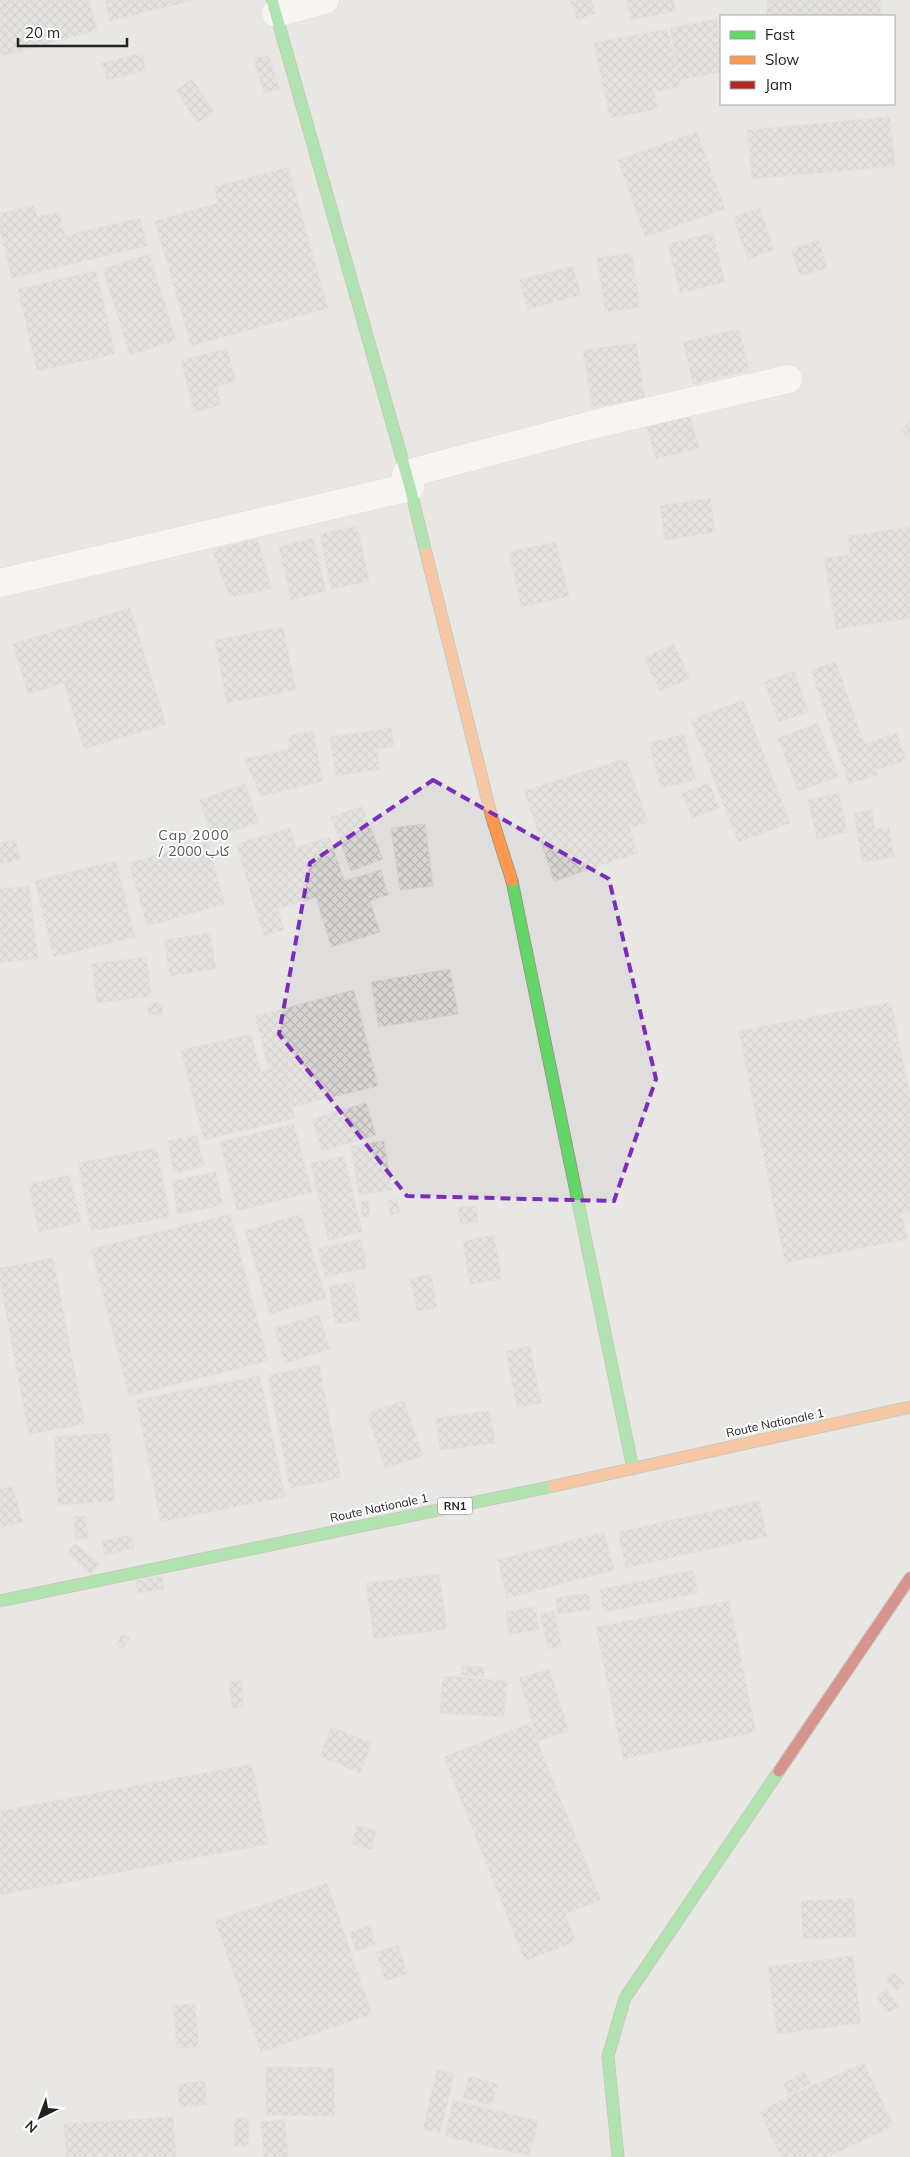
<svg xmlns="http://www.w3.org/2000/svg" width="910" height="2157" viewBox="0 0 910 2157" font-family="Mulish,'Noto Sans Arabic',sans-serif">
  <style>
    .residential { fill: #dfdedc; fill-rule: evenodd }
    .building { fill: url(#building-cross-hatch); stroke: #d3d0cc }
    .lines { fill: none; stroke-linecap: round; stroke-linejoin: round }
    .street-casing { stroke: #c9c8c7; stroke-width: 29 }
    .fast-casing { stroke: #999a82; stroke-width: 13 }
    .slow-casing { stroke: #999a82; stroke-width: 13 }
    .jam-casing { stroke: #999a82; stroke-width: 13 }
    .street { stroke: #fdfcfc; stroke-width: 28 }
    .fast { stroke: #63d668; stroke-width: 11 }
    .slow { stroke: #ff974d; stroke-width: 11 }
    .jam { stroke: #b3261e; stroke-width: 11 }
    .marked { fill: none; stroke: #7b2cbf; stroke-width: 4; stroke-dasharray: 10 6; stroke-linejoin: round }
    .labels { text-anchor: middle; stroke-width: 4; stroke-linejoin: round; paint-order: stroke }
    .shield { fill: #fff; stroke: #646464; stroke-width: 1 }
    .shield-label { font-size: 11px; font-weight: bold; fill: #222 }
    .street-label { font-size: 12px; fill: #222; stroke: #fff }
    .neighbourhood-label { font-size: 14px; letter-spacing: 1px; fill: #555; stroke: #fff }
  </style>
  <defs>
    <pattern id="building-cross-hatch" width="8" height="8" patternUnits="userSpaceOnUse" patternTransform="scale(1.25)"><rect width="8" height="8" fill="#d7d4d2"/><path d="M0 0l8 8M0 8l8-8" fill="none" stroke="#b8b6b4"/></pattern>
  </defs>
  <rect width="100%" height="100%" fill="#f0eeeb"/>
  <path class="residential" d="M0 0H910V2157H0ZM721 16H894V104H721Z"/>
  <g class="building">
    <polygon points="0,0 89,0 97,30 0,57"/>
    <polygon points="105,0 194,0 110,21"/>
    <polygon points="570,0 591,0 596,13 577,20"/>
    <polygon points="626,0 673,0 676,11 631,20"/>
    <polygon points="768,0 881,0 880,16 766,16"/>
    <polygon points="716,19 721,48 721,72 680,80 670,28"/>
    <polygon points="667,29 680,80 679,87 654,92 658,109 610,118 594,43"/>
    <polygon points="142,53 146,70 107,80 102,63"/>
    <polygon points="269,56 280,89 264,93 253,58"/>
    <polygon points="192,79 214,112 197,123 176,90"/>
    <polygon points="890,117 895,166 752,179 747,130"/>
    <polygon points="697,132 725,209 645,237 618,160"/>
    <polygon points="288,167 328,308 191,346 155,221 218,203 214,187"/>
    <polygon points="34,205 37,217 59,212 65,236 140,218 147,246 12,278 0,230 0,214"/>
    <polygon points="760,208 774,250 748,259 733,217"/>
    <polygon points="713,233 725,282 680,293 668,244"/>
    <polygon points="819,240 827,268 800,276 791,249"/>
    <polygon points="632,253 640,307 605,312 597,258"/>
    <polygon points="149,254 176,340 130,355 103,269"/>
    <polygon points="573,266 581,295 528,309 519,280"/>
    <polygon points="96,271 115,354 37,371 18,289"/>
    <polygon points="739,329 749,370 693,384 683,342"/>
    <polygon points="636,343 645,399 592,407 583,350"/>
    <polygon points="227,349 236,381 217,386 221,405 194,412 181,360"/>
    <polygon points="690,415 699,448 656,459 647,427"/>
    <polygon points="910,421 910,440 900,430"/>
    <polygon points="710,498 715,532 665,540 660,506"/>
    <polygon points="357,526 369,581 331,589 320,534"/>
    <polygon points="910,527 910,618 836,629 824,558 850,555 848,536"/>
    <polygon points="313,538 326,591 291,600 279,547"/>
    <polygon points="257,539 272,589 230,597 212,550"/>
    <polygon points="556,542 569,596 521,607 509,552"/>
    <polygon points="130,608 166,724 84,749 64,683 28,694 13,644"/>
    <polygon points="283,627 296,690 227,703 215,640"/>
    <polygon points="674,644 690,678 660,691 644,658"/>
    <polygon points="836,662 864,744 897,733 906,760 876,770 878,775 849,784 811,670"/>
    <polygon points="794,671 809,712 779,722 764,682"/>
    <polygon points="743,700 790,823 738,842 691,720"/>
    <polygon points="818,723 838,777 798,791 778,738"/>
    <polygon points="391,728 394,746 377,749 380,769 336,776 330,737"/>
    <polygon points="313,731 323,781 261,796 244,759 289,749 289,736"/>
    <polygon points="684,734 696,780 661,788 649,743"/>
    <polygon points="626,758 648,822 630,828 638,853 554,881 524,791"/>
    <polygon points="709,783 719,808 692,818 682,793"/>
    <polygon points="245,784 259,822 213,838 199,800"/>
    <polygon points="839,793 847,832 817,839 808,800"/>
    <polygon points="362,806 383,859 351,871 331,817"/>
    <polygon points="872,810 875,829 889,827 894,857 862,862 854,813"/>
    <polygon points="425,824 433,886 400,890 391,828"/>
    <polygon points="290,828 296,848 330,837 344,881 381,870 388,895 370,901 380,932 331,947 316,897 278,909 284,930 264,936 236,844"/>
    <polygon points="16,840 20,860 0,864 0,843"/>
    <polygon points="207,842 225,904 147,926 129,863"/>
    <polygon points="116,861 135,937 54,957 35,881"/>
    <polygon points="29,886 38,958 0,963 0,889"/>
    <polygon points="210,933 216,969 170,976 164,940"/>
    <polygon points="146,957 152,996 97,1003 92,964"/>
    <polygon points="450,969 458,1014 379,1027 371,982"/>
    <polygon points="354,990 378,1086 292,1107 282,1066 269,1069 255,1016"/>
    <polygon points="148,1002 163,1003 162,1015 148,1015"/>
    <polygon points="891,1002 910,1097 910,1212 901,1213 907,1239 785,1263 739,1031"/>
    <polygon points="251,1034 261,1072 282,1066 295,1118 204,1140 181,1050"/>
    <polygon points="366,1103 376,1135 322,1151 312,1119"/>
    <polygon points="294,1124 312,1192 237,1211 220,1142"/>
    <polygon points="197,1135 204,1166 174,1173 168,1141"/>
    <polygon points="384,1141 392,1190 359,1195 351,1146"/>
    <polygon points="157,1148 170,1217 91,1231 78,1163"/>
    <polygon points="344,1156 362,1232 328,1240 311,1163"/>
    <polygon points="216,1172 223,1205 178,1214 172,1181"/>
    <polygon points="69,1175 81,1222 39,1232 28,1184"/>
    <polygon points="396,1198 400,1212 391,1215 387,1201"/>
    <polygon points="361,1201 369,1201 370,1217 362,1217"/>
    <polygon points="477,1206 478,1222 460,1224 458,1207"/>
    <polygon points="230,1214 268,1361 129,1396 91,1249"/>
    <polygon points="301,1214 326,1298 270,1314 245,1231"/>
    <polygon points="494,1235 502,1279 470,1284 463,1241"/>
    <polygon points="361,1239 367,1268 325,1277 318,1249"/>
    <polygon points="53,1258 85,1424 29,1434 0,1282 0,1268"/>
    <polygon points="431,1274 437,1308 417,1311 410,1279"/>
    <polygon points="354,1282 360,1320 335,1324 329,1286"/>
    <polygon points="319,1315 330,1349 285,1363 274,1328"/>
    <polygon points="530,1346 541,1403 517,1408 506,1351"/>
    <polygon points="319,1365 341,1478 290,1488 268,1375"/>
    <polygon points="260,1376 285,1497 161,1522 136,1400"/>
    <polygon points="404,1401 423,1456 385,1468 367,1413"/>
    <polygon points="490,1411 495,1443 440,1450 435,1418"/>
    <polygon points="110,1433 115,1501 58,1505 54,1437"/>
    <polygon points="12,1486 23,1522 0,1528 0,1489"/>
    <polygon points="759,1501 767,1536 626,1568 618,1532"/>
    <polygon points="74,1516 86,1516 88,1539 76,1539"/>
    <polygon points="604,1532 614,1570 507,1598 498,1560"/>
    <polygon points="131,1535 134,1548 105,1555 102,1541"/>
    <polygon points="75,1544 100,1564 91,1574 67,1553"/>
    <polygon points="693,1570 698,1593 604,1612 599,1590"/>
    <polygon points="439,1574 447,1629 374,1639 366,1583"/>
    <polygon points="162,1576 164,1589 138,1593 136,1580"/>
    <polygon points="589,1593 591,1610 558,1614 556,1598"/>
    <polygon points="729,1601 756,1732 623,1759 596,1627"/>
    <polygon points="536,1607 539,1630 509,1634 506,1611"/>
    <polygon points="554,1611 562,1646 548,1649 540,1614"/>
    <polygon points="122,1634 130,1638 122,1649 116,1645"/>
    <polygon points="462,1666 484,1667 484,1677 461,1675"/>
    <polygon points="549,1669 569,1731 538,1741 519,1678"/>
    <polygon points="443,1676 507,1681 504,1717 440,1713"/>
    <polygon points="241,1680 244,1707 232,1708 229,1682"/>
    <polygon points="530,1723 601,1900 565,1914 576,1941 525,1961 444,1757"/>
    <polygon points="331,1727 372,1743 360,1773 320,1756"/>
    <polygon points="252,1764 268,1844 0,1895 0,1811"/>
    <polygon points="356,1826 376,1830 372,1850 352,1844"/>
    <polygon points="327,1883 372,2014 261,2052 215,1921"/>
    <polygon points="854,1898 856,1937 803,1939 801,1901"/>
    <polygon points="370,1926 376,1944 356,1951 350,1932"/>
    <polygon points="398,1946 407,1974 385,1981 376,1952"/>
    <polygon points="853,1956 861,2023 777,2034 768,1967"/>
    <polygon points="893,1972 904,1983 897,1991 885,1981"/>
    <polygon points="886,1989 899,2006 888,2013 876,1997"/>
    <polygon points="195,2004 199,2047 177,2048 173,2005"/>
    <polygon points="864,2063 894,2126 827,2157 781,2157 760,2112 789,2096"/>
    <polygon points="266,2067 334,2068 335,2116 266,2115"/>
    <polygon points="437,2070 454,2074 440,2133 423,2129"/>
    <polygon points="804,2072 811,2084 788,2094 783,2084"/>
    <polygon points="469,2076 498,2084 491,2105 463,2098"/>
    <polygon points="205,2081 207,2105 179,2107 178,2084"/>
    <polygon points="453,2100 538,2121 529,2156 445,2136"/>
    <polygon points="173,2117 176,2157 66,2157 64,2124"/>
    <polygon points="235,2118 249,2118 248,2146 234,2146"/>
    <polygon points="285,2120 288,2157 264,2157 261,2122"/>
  </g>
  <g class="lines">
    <g class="street-casing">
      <g id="street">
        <polyline points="276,13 325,0"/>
        <polyline points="406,474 591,425 788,379"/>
        <polyline points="0,583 410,487"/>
      </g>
    </g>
    <g class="fast-casing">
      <g id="fast">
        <polyline points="272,0 410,487 426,553"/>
        <polyline points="512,881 633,1469"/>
        <polyline points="0,1601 554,1486"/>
        <polyline points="618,2157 608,2056 625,1998 779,1771"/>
      </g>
    </g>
    <g class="slow-casing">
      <g id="slow">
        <polyline points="426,553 492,818 512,881"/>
        <polyline points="554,1486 910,1407"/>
      </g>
    </g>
    <g class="jam-casing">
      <polyline id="jam" points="779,1771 910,1578"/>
    </g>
    <use href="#street" class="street"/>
    <use href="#fast" class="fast"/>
    <use href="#slow" class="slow"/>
    <use href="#jam" class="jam"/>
  </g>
  <path d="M0 0H910V2157H0ZM433 780 609 879 656 1079 614 1201 407 1196 279 1034 310 863Z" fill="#f0eeeb" fill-opacity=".55" fill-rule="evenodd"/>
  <path class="marked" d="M433 780 609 879 656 1079 614 1201 407 1196 279 1034 310 863Z"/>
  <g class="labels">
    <rect class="shield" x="437.5" y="1497.5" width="35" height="17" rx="4"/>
    <g class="shield-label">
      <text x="455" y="1510">RN1</text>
    </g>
    <g class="street-label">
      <text transform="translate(775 1423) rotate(-12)" y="4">Route Nationale 1</text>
      <text transform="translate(379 1508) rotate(-12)" y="4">Route Nationale 1</text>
    </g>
    <g class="neighbourhood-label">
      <text x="194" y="840">Cap 2000<tspan x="194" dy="16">/ كاب 2000</tspan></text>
    </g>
  </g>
  <rect x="720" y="15" width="175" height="90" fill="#ffffff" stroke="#a7a7a7"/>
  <rect x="730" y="31" width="25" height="8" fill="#63d668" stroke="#a7a7a7"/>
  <text x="765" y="40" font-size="15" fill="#222222">Fast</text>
  <rect x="730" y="56" width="25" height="8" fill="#ff974d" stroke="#a7a7a7"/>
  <text x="765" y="65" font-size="15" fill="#222222">Slow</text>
  <rect x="730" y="81" width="25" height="8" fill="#b3261e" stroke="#a7a7a7"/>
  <text x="765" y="90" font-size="15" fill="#222222">Jam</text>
  <g transform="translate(40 2117) rotate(222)" stroke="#ffffff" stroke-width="4" paint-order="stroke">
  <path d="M0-4L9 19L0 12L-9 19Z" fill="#222222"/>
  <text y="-8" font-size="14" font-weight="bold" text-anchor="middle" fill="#222222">N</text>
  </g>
  <path d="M18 38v8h109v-8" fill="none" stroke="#222222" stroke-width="2.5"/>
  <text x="25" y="38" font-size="15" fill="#222222" stroke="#ffffff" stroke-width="4" paint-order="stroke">20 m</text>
</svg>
